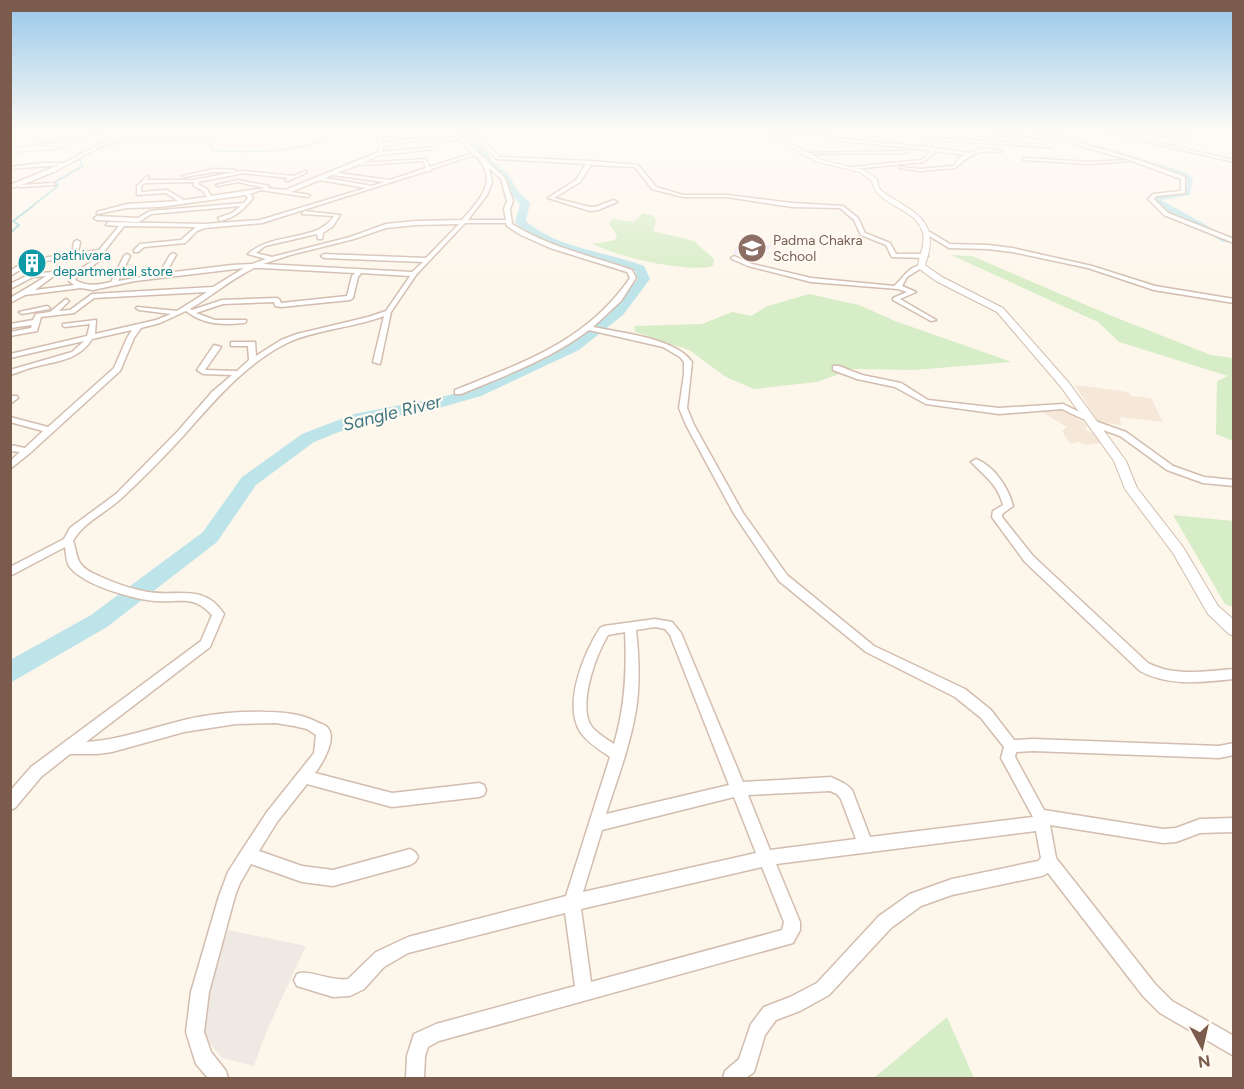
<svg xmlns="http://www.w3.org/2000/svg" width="1244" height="1089" viewBox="0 0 1244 1089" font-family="Figtree,sans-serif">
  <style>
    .residential { fill: #f6e8d9 }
    .industrial { fill: #efe9e3 }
    .education { fill: #f3e7fa }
    .green { fill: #d7edc7 }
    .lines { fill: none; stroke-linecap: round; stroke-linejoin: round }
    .stream-far1 { stroke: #a3d4db; stroke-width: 1.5 }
    .stream { stroke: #a3d4db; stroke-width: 2 }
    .river { fill: #bde4e9; fill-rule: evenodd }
    .minor-casing { stroke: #d2bdaf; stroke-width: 3 }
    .tertiary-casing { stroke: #d2bdaf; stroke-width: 2 }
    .minor { fill: #fff; fill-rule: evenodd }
    .tertiary { fill: #fff; fill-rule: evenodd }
    .labels { text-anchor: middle; stroke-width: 4.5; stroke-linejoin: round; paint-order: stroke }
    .far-education-label { font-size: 14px; fill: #785e54; stroke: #fffaf2; text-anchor: start }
    .far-culture-label { font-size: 14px; fill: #0d838f; stroke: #fffaf2; text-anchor: start }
    .water-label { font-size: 18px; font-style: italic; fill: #3d7680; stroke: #fffaf2 }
  </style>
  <rect width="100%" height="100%" fill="#fdf6eb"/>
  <g class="residential">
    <polygon points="1075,385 1128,392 1131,396 1151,398 1163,422 1120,417 1121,425 1098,422"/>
    <polygon points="1060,407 1087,425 1085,430 1095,433 1101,443 1086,445 1079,442 1070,444 1062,431 1067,427 1042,412"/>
  </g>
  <polygon class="industrial" points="228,930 306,946 267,1030 254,1066 222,1058 199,1030 203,992"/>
  <polygon class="education" points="742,238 764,243 773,247 765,250 770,253 751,259 733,253"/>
  <g class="green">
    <path d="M643 213 654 216 656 221 653 231 694 241 714 259 713 266C687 273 617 257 593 244L615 240 617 236 609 223 613 219 634 222Z"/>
    <polygon points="951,255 972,256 1107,314 1211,355 1233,358 1233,441 1216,434 1217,381 1228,376 1119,342 1098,322"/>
    <polygon points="809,294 859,305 895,321 1012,362 914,370 853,369 817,382 754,389 726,377 689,350 635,332 634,326 702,324 732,312 751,316 768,306"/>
    <polygon points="1173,515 1233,521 1233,607 1225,604"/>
    <polygon points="947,1017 974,1078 874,1078"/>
  </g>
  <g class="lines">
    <path class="stream-far1" d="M31 207 58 186 55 182 83 166 79 158C119 137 166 131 210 143L214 151C255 152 303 154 339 132"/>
    <polyline class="stream" points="10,233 19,225 13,221 33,206"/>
    <g class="river">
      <path d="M458 132H466L488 153 492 161 508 174 518 191 530 203 526 221C558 249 605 251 644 266L650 279 623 315 579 350 481 396 439 408 364 422 314 442 256 485 217 542 107 627 10 683V660L91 615 203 532 242 477 302 434 354 414 437 398 469 390 569 344 607 315 638 279 635 271C597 256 543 255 515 222L520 204 511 195 501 177 485 164 481 156Z"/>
      <polygon points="1042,132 1053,132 1185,172 1193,178 1190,195 1161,200 1233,240 1231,242 1223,242 1152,203 1153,195 1182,191 1183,179 1179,176 1067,143"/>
    </g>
    <g class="minor-casing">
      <g id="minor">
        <polygon points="38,132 42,132 37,138 39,140 37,141 33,138"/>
        <path d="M384 132H388L381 138 383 143 426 137 439 140 457 137 452 132H456L505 178 513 201 510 209 512 224C549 247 591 256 632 270L636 278 621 301 593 327C622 333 675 338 692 362L687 408 694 425 743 513 787 575 874 646 965 689 991 710 1014 740 1033 739 1219 746 1234 743V755L1219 758 1033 751 1016 752 1015 757 1044 810 1163 829 1176 828 1200 819 1234 818V832L1200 833 1176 842 1163 843 1050 825 1056 858 1155 984 1172 1001 1234 1036V1056L1160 1013 1143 996 1048 873 1042 876 952 895 921 906 891 928 829 995 800 1011 776 1020 765 1035 754 1072 746 1078H723L725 1071 739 1059 751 1024 764 1007 790 997 817 983 879 916 910 894 952 879 1038 861 1041 858 1036 831 776 864 800 922V930L793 943 439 1041 428 1047 425 1056 424 1078H406L407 1056 414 1034 436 1024 575 986 565 913 408 953 384 967 364 989 350 996 333 997 297 986 294 980 297 974C309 969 331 982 348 979L376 952 408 937 566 896 610 757C600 750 588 743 581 733 562 705 584 653 600 628L604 626 655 619 672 622 681 633 743 782 831 777C839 781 846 783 852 790L870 837 1033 817 1001 758 1004 747 981 718 955 697 866 652 779 581 734 514 686 425 679 408 684 374V362L680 357 663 347 589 330C551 359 504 376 461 394H455V390C524 362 586 342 630 278L627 272 550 248 521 235 507 226 506 223H465L416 275 391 312 380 364 373 362 384 316C353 328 317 329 287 343 245 364 215 400 185 434 166 455 145 476 124 496 108 512 84 521 73 541 76 548 76 557 80 563 84 569 92 573 99 576 114 583 131 589 148 592 177 597 204 583 224 614L210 647 86 742C120 740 151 728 184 720 210 714 238 711 266 712 283 712 303 714 319 723 322 724 325 725 327 727 338 738 322 764 315 773L392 793 479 783 484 785 486 790 484 795 479 797 392 807 307 784 277 822 259 851 302 866 333 870 410 849 415 852 418 857 415 862 410 865 333 886 302 882 251 864 240 883 235 896 209 992 204 1032 211 1052 226 1071 228 1078H208L196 1064 186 1032 191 992 219 896 228 872 242 850 267 812 314 753 316 735 307 729 294 726 276 723 236 724 184 732 112 752 97 754H70L41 777 15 808 10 810V791L31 767 201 641 212 615C193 594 180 603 155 601 133 599 82 585 69 566 66 560 66 553 65 547L10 576V567L64 539 70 528 116 494 178 431 212 392 232 375 203 374 197 370 214 345 221 347 205 370 237 371 249 360 248 346H231V342H255L256 356 281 340 297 334 368 317 386 311 410 276 361 273 358 277 353 298 350 300 281 307 275 306 274 302 223 304 196 313 215 320H246V322L244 323C222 325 204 325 186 311L160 323 141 328 134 338 120 371 30 453 10 469V461L20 452 10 451V445L25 448 43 431 10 422V417L48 427 114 368 127 338 132 330 92 339C80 359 59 361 38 366 28 368 20 372 10 375V370L72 352 84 341 10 358V354L87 336 90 324 65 327 63 326V324L96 320 95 334 156 320 171 314 139 310 136 308 137 307 177 311 207 292 94 298 74 313 41 317 37 331 10 336V332L31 328 32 325 10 328V324L33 320 36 314 50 312 66 299 69 301 59 311 70 310 92 294 213 287 244 268 135 281 93 290 81 288 25 295 10 303V298C23 290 33 285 46 276L33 277 10 289V284L30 274 53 272 56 274 55 275 35 290 74 285 69 281 73 274 100 256 103 258 102 259 78 276 75 280C88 287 98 285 111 282L124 256 127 254 130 256 118 281 159 274 170 255 173 253 176 255 166 273 232 265 252 264 266 259 248 254C273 231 317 243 334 216L302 214 304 211 340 215 333 226 323 233 322 239H318L317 234 265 246 256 253 272 257 350 237 386 224 416 221 462 220C480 199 500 180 475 155L431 169V171H427L262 223 205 228 197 231 185 243 144 247 138 252H134V250L140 244 181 240 196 227 124 226 103 253 31 263 10 276V271L27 260 72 254 74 242 77 240 80 242 78 253 99 250 119 226 106 225 108 222 204 224 260 220 366 188 320 180 291 192 310 195 308 197 261 190 250 194 253 198C244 209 235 218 220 221L218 218 232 213 241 206 151 214 139 222 97 220 94 218 97 216 138 218 150 211 244 203 248 198 246 195 160 207 127 208 97 214V212L127 204 178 201 166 193 137 195V186L147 176 149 177 146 180H194L234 172H214L184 177 182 176 214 169 236 170 234 172 243 171 293 176 306 171V173L287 181 285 180 288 178 243 173 198 182V184L207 189 211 196 265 188 238 182 218 186 216 185 238 180 269 186 267 188 285 190 376 153 380 148 377 138ZM426 139 437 142 434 147 381 152 384 148 383 146ZM459 139 473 153 430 167 425 159 363 163 379 155 435 149 440 142ZM423 161 426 168 390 180 337 173 360 164 362 165ZM489 168 501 179 507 201 504 209 506 220H468L487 195 492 182ZM332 175H333L384 182 372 186 325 178ZM194 182V186L203 191 207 197 184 200 167 190 141 192V186L144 183ZM459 224 426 258 324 254 321 256 324 258 423 262 412 272 263 264 290 255 354 239 386 228 416 225ZM254 268H261L355 273 352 276 347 296 281 303 279 299 277 298 222 300 192 310 190 309C213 295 230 280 254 268ZM655 627 665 629 670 635 729 785 606 814C617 780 630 746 636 710 640 684 639 657 636 630ZM625 632C627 671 625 707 614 744 605 738 593 731 589 722 580 699 596 655 608 635ZM830 791 837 794 841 799 856 839 770 850 748 795ZM734 797 756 853 583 892 602 830ZM762 867 784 922 782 930 591 982 581 909Z"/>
        <polygon points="470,132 474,132 500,157 590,161 638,165 656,187 683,195 727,195 792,203 843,206 858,218 865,233 890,243 896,254 925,254 928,256 925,258 892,257 886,245 861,235 854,220 840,208 792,207 727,197 683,197 652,189 635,167 591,165 580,182 554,198 590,207 595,207 614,200 617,202 598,210 590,211 548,198 576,180 586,164 497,159"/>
        <path d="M916 132H920L929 138 984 141 982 135 984 134C1008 132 1036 127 1054 146L1052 147 930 140 933 148 970 153 981 148 1003 151 1001 152C976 150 973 153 955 168L920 171 899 168 901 167 920 169 954 166 959 158 966 155 934 151V153L923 162 853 169 851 167 922 160 930 152 929 150 833 140 825 136 817 135 767 134C780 130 822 131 834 138L928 147 926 140ZM1011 134 1037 137 1048 145 988 141 986 136Z"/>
        <polygon points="1035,132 1040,132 1136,159 1185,177 1185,193 1156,196 1154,199 1168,213 1234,239 1234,243 1164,215 1148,199 1153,194 1181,191 1181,179 1132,161"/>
        <polygon points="1105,132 1111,132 1234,160 1234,162"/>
        <polygon points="1133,132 1191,136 1181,138"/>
        <polygon points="115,136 118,137 56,171 21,185 53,183 55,185 20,187 18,186 10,188 10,185 59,165 10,169 10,167 44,163 64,163"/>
        <polygon points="43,143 62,144 64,145 43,145 27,150 25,149"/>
        <polygon points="906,151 908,153 805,154 807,153"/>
        <polygon points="1025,158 1090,162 1127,160 1129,161 1090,164 1023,160"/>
        <polygon points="926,232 930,232 950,244 988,245 1012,248 1092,266 1155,286 1234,299 1234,303 1154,290 1088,268 1012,252 988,249 949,248 926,234"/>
        <path d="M734 256 752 264 811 278 894 286C904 278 908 266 923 265V267L907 277 902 286 916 292 900 299 936 320 931 321 893 300V298L907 292 898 289 811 282 748 266 732 259 731 258Z"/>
        <polygon points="47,306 50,308 49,309 22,314 19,312"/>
        <polygon points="833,366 839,366 862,375 901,383 928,400 999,408 1063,404 1094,419 1093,421 1087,421 1062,409 999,414 926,404 895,387 857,379 833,370"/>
        <polygon points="11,396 17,396 18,398 10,404"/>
        <polygon points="1095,421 1126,432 1173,466 1204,477 1234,480 1234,486 1203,483 1167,470 1120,436 1092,426 1092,422"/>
        <path d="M976 459C995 467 1008 487 1013 506L1002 514V517L1033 556 1148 663C1175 677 1205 671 1234 669V679C1201 682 1170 687 1140 671L1025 562 992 517 993 511 1003 505C998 485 985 476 971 462Z"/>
      </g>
    </g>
    <g class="tertiary-casing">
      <g id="tertiary">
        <polygon points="128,132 136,132 116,139 88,140 49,150 10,152 10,148 49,146 88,136 116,135"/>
        <path d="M761 132H767L822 160 864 170 877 179 879 188 883 192C916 214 941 220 925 265L942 277 1003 308 1069 383 1126 461 1137 488 1183 547 1218 606 1234 620V636L1229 634 1208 614 1173 553 1125 489 1114 461 1061 387 997 312 936 281 918 268C918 256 927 244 922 230 914 207 875 205 872 181L860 172 818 162Z"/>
      </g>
    </g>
    <use href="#minor" class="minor"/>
    <use href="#tertiary" class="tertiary"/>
  </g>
  <linearGradient id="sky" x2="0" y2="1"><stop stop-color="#97c7e8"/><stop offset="0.46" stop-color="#fefbf6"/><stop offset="1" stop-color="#fefbf6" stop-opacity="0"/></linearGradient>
  <rect width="1244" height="284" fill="url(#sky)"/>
  <defs>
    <g id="school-disc" transform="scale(1.5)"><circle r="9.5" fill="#8d6e63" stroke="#fffaf2"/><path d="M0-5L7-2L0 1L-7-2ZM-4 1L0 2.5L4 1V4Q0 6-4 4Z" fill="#fff"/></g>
    <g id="building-disc" transform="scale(1.5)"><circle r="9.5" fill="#0f9aa8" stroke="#fffaf2"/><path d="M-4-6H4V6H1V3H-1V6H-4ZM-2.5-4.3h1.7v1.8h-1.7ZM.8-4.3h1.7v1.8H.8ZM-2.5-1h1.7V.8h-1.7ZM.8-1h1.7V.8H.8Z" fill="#fff"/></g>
  </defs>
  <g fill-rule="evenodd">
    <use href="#school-disc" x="752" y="248"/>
    <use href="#building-disc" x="32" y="263"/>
  </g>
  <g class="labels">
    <g class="far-education-label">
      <text x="773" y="245">Padma Chakra<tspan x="773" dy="16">School</tspan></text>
    </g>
    <g class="far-culture-label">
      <text x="53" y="260">pathivara<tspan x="53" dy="16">departmental store</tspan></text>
    </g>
    <g class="water-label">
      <text transform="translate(392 413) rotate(-14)" y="6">Sangle River</text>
    </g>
  </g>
  <rect width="1244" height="1089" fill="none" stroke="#7b5b4b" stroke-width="24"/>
  <g transform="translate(1202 1047) rotate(172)" stroke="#fffaf2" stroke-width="4.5" paint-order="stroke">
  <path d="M0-4.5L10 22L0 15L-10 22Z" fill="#7b5b4b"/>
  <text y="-9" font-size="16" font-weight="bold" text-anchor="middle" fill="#7b5b4b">N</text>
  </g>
</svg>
